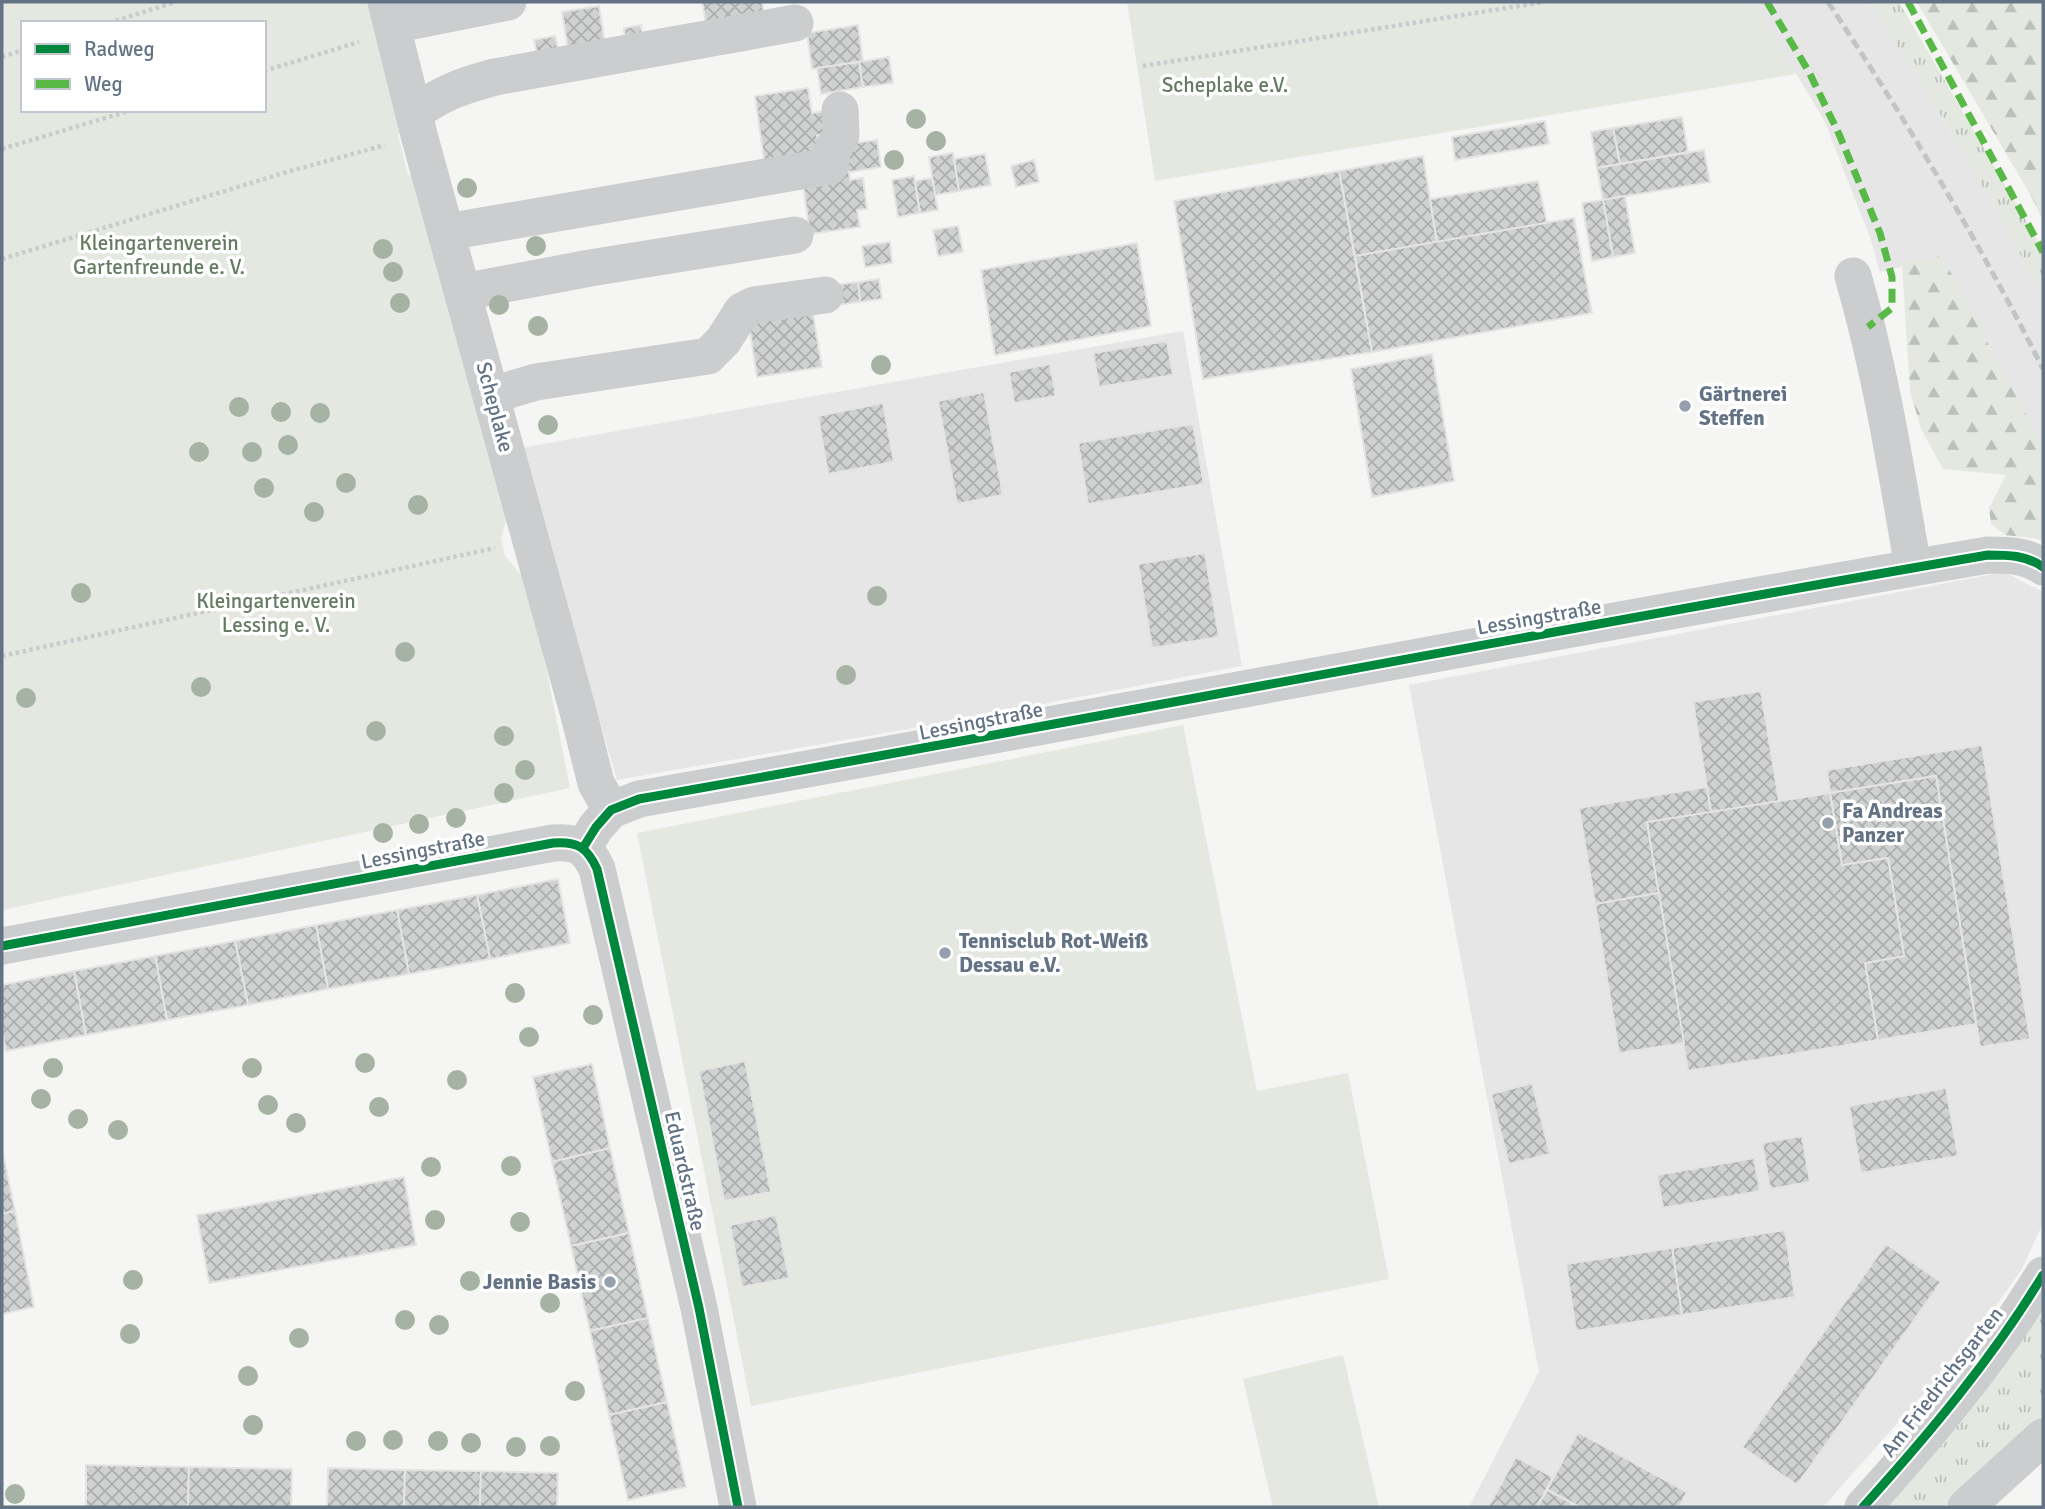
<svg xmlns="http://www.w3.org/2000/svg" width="2045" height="1509" viewBox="0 0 2045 1509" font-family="Signika,sans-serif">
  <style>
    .built { fill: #e5e6e5 }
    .grass { fill: url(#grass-tufts) }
    .forest { fill: url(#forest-firs) }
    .garden { fill: #e4e8e1; fill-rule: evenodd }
    .building { fill: url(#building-cross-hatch); stroke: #e4e4e3; stroke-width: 2 }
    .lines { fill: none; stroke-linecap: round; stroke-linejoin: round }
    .path { stroke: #cacbcc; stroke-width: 4.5; stroke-dasharray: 3.5 3.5; stroke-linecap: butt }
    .minor { stroke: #cccdce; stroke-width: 37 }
    .rail { stroke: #c3c4c5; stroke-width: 5; stroke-dasharray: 10 5; stroke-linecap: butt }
    .quiet { stroke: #58b947; stroke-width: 7; stroke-dasharray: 14 7; stroke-linecap: butt }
    .cycleway-casing { stroke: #fff; stroke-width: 13 }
    .cycleway { stroke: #00873e; stroke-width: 9 }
    .tree { fill: #a6b2a3 }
    .poi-dot { fill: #96a0ac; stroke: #fff; stroke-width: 2.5 }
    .labels { text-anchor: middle; stroke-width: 7; stroke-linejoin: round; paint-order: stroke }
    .park-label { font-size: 21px; fill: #657b62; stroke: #fff }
    .poi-label { font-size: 21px; font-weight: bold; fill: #637385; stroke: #fff; text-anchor: start }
    .street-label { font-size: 21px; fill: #637385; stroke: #fff }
  </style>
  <defs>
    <pattern id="grass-tufts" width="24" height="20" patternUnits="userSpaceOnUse" patternTransform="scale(1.75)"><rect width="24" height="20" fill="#e4e8e1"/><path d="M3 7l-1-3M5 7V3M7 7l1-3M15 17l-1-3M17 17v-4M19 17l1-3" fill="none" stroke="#bcc0bc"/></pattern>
    <pattern id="forest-firs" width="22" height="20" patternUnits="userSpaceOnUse" patternTransform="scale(1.75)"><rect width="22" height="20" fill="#e4e8e1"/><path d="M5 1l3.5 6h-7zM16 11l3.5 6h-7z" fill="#bcc0bc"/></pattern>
    <pattern id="building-cross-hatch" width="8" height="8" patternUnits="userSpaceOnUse" patternTransform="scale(1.75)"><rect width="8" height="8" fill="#d0d1d1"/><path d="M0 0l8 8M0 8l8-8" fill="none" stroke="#acaeaf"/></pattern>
  </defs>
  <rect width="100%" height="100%" fill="#f5f5f3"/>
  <g class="built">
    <polygon points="1753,2 1869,2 1905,56 2007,227 2043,297 2043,447 1942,257 1880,272 1870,237 1824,120"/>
    <polygon points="1183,331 1242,666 959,720 617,780 520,448"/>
    <polygon points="2004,572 2043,592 2043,1223 2022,1269 1973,1338 1823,1507 1469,1507 1539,1372 1409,685"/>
  </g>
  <g class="grass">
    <path d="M1869 2H1899L2043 250V297C1990 196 1932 97 1869 2Z"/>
    <polygon points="2043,1305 2043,1418 1989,1471 1944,1507 1885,1507"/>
  </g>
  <g class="forest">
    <polygon points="1917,2 2043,2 2043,220 2031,196"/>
    <polygon points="1942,256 2043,447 2043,541 2034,538 2005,535 1991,524 1989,508 2006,475 1943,469 1921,429 1910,391 1902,263"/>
  </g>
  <g class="garden">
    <path d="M2 2H373L405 127 398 135 408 175 419 173 508 514 501 538 505 556 530 586 570 788 2 910ZM23 23H264V110H23Z"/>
    <polygon points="1127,2 1753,2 1796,74 1155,181"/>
    <polygon points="1183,725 1257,1091 1348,1073 1389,1279 751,1406 637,833"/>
    <polygon points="1343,1355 1379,1507 1273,1507 1243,1379"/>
  </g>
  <g class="building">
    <polygon points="702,2 762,2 765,19 707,29"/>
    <polygon points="599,6 605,44 568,50 562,12"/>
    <polygon points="641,25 644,46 626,49 624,28"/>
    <polygon points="858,25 863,61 812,69 807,33"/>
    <polygon points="555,36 558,49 537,53 534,40"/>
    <polygon points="889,57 893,83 863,87 859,62"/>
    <polygon points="859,62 863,87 821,94 817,68"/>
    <polygon points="808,88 812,113 826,111 830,133 817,135 821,158 765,167 755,96"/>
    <polygon points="1682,117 1688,152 1620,164 1613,128"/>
    <polygon points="1545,121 1549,144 1455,160 1452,137"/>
    <polygon points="1613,128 1620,164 1597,168 1591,132"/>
    <polygon points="877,140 881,167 844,173 840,145"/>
    <polygon points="1704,150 1710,182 1603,200 1597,168"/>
    <polygon points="953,153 959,191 935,195 929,157"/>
    <polygon points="985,154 991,185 959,191 954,159"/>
    <polygon points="1423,156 1437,242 1355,256 1339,171"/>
    <polygon points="1034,160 1039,182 1016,187 1011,166"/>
    <polygon points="1339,171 1372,352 1203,379 1174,201"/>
    <polygon points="849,172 850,180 863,178 867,209 857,210 860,227 810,234 802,178"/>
    <polygon points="914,176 920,213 898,217 892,180"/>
    <polygon points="932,178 938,210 920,213 915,181"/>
    <polygon points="1538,181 1547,223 1437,242 1430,199"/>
    <polygon points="1625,196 1635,253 1613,257 1603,200"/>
    <polygon points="1603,200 1613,257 1592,261 1582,203"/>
    <polygon points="1574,218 1592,313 1372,352 1355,256"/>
    <polygon points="958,226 963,252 938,256 933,230"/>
    <polygon points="890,242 892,263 865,267 862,246"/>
    <polygon points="1137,243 1151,326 995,355 981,270"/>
    <polygon points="879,279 882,299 860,302 858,282"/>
    <polygon points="858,282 860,302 837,305 834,285"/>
    <polygon points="812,308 822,367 757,377 748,318"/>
    <polygon points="1167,341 1173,375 1099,387 1093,353"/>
    <polygon points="1432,354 1454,481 1372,497 1351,369"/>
    <polygon points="1050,364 1056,396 1014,403 1009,372"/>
    <polygon points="984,392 1003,495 957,504 938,401"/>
    <polygon points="883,403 894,462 828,474 818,416"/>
    <polygon points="1193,424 1204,484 1088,504 1078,443"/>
    <polygon points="1205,553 1219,637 1152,648 1138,564"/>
    <polygon points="1761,691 1779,801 1711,813 1693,702"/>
    <polygon points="1982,745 2030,1039 1980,1047 1936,776 1830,793 1827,770"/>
    <polygon points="1936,776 1976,1024 1878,1040 1865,963 1904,956 1888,858 1842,865 1830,793"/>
    <polygon points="1707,787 1711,813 1647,822 1659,893 1595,904 1579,808"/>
    <polygon points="1830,793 1842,865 1888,858 1904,956 1865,963 1878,1040 1688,1071 1647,822"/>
    <polygon points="558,879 570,943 490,959 477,895"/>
    <polygon points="1659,893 1684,1043 1619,1053 1595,904"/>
    <polygon points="477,895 490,959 409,974 397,910"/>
    <polygon points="397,910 409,974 328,989 316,925"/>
    <polygon points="316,925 328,989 248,1005 235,941"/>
    <polygon points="235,941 248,1005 167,1020 155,956"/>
    <polygon points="155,956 167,1020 86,1035 74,971"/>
    <polygon points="74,971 86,1035 6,1051 2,1030 2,985"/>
    <polygon points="745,1061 771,1192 724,1201 699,1071"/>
    <polygon points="592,1064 610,1148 552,1162 533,1077"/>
    <polygon points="1532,1083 1550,1154 1509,1164 1491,1094"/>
    <polygon points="1946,1088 1958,1156 1861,1173 1849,1106"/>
    <polygon points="1802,1136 1810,1182 1770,1189 1762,1143"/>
    <polygon points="610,1148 629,1233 571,1246 552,1162"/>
    <polygon points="2,1149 15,1211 2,1214"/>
    <polygon points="1754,1158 1760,1191 1663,1208 1657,1175"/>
    <polygon points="404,1177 416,1245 209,1283 197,1215"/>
    <polygon points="15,1211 34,1307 2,1314 2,1214"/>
    <polygon points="776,1215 789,1278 742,1287 730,1225"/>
    <polygon points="1785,1230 1795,1297 1682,1315 1672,1248"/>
    <polygon points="629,1233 648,1318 590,1331 571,1246"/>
    <polygon points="1886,1244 1941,1282 1797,1485 1742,1447"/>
    <polygon points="1672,1248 1682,1315 1576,1331 1566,1264"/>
    <polygon points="648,1318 667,1402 609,1415 590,1331"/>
    <polygon points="667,1402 686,1487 628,1500 609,1415"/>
    <polygon points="1578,1432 1687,1492 1679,1507 1580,1507 1547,1490"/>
    <polygon points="1516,1457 1553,1477 1537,1507 1488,1507"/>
    <polygon points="86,1465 189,1467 188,1507 86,1507"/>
    <polygon points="189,1467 292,1469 291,1507 188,1507"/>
    <polygon points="328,1468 405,1470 404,1507 327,1507"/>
    <polygon points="405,1470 481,1471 480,1507 404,1507"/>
    <polygon points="481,1471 558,1473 557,1507 480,1507"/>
    <polygon points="1547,1490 1572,1503 1570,1507 1537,1507"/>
  </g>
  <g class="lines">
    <g class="path">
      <polyline points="109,23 175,2"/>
      <polyline points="2,57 23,50"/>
      <polyline points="1143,66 1544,2"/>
      <polyline points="264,71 359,42"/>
      <polyline points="2,149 132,110"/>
      <polyline points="2,259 287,172 385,145"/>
      <polyline points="2,656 495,548"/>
    </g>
    <g class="minor">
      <polyline points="386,2 419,135 580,719 596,783 611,810"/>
      <polyline points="392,25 508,2"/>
      <path d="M414 113C442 93 461 86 495 77L795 23"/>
      <polyline points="447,232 830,166 833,148 841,136 840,110"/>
      <path d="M1853 276C1881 372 1896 470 1913 567"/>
      <polyline points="463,292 590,268 795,235"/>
      <polyline points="492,395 536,382 708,356 723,341 742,311 754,305 825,295"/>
      <path d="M583 848 596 827 611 810 639 799C1089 720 1537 632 1988 555 2008 555 2026 555 2043 567"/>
      <path d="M2 946 553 843C577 841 587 847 597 869L699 1308 738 1507"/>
      <path d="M1863 1507C1929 1434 1992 1359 2043 1275"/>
      <polyline points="1966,1507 2043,1437"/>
    </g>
    <path class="rail" d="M1828 2C1906 120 1980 243 2043 369"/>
    <g class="quiet">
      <polyline points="1767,2 1809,72 1839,134 1880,233 1892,277 1892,308 1868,327"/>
      <polyline points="1908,2 2043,252"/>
    </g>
    <g class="cycleway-casing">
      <g id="cycleway">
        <path d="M583 848 596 827 611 810 639 799C1089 720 1537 632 1988 555 2008 555 2026 555 2043 567"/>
        <path d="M2 946 553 843C577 841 587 847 597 869L699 1308 738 1507"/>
        <path d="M1863 1507C1929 1434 1992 1359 2043 1275"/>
      </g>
    </g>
    <use href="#cycleway" class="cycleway"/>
  </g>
  <g class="tree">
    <circle cx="916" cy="119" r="10"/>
    <circle cx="936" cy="141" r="10"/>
    <circle cx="894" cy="160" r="10"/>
    <circle cx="467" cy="188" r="10"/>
    <circle cx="536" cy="246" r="10"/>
    <circle cx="383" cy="249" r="10"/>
    <circle cx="393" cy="272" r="10"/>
    <circle cx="400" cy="303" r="10"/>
    <circle cx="499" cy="305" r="10"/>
    <circle cx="538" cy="326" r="10"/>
    <circle cx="881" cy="365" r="10"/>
    <circle cx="239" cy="407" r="10"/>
    <circle cx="281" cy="412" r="10"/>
    <circle cx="320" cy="413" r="10"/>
    <circle cx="548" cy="425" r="10"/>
    <circle cx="288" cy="445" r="10"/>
    <circle cx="199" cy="452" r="10"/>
    <circle cx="252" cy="452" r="10"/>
    <circle cx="346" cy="483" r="10"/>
    <circle cx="264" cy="488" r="10"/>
    <circle cx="418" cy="505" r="10"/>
    <circle cx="314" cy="512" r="10"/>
    <circle cx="81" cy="593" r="10"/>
    <circle cx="877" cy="596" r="10"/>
    <circle cx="405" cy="652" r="10"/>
    <circle cx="846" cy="675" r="10"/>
    <circle cx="201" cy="687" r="10"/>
    <circle cx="26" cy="698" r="10"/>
    <circle cx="376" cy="731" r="10"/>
    <circle cx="504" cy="736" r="10"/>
    <circle cx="525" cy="770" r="10"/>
    <circle cx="504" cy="793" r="10"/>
    <circle cx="456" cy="818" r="10"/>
    <circle cx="419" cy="824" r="10"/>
    <circle cx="383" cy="833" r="10"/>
    <circle cx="515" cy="993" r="10"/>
    <circle cx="593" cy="1015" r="10"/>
    <circle cx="529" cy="1037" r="10"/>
    <circle cx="365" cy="1063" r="10"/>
    <circle cx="53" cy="1068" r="10"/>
    <circle cx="252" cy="1068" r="10"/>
    <circle cx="457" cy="1080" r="10"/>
    <circle cx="41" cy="1099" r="10"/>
    <circle cx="268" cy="1105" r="10"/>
    <circle cx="379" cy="1107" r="10"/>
    <circle cx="78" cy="1119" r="10"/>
    <circle cx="296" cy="1123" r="10"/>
    <circle cx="118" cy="1130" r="10"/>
    <circle cx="511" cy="1166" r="10"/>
    <circle cx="431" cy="1167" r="10"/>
    <circle cx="435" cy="1220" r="10"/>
    <circle cx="520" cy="1222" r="10"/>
    <circle cx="133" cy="1280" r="10"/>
    <circle cx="470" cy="1281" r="10"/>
    <circle cx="550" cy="1303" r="10"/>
    <circle cx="405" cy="1320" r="10"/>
    <circle cx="439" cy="1325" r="10"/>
    <circle cx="130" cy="1334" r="10"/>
    <circle cx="299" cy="1338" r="10"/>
    <circle cx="248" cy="1376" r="10"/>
    <circle cx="575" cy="1391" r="10"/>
    <circle cx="253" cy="1425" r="10"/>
    <circle cx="393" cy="1440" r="10"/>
    <circle cx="356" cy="1441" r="10"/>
    <circle cx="438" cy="1441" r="10"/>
    <circle cx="471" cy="1443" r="10"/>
    <circle cx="550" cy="1446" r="10"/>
    <circle cx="516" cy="1447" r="10"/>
    <circle cx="15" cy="1494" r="10"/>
  </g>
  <g class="poi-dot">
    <circle cx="1685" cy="406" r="7"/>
    <circle cx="1828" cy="823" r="7"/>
    <circle cx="945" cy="953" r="7"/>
    <circle cx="610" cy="1282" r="7"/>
  </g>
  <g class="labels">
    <g class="park-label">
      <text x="1225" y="92">Scheplake e.V.</text>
      <text x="159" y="250">Kleingartenverein<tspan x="159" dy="24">Gartenfreunde e. V.</tspan></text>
      <text x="276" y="608">Kleingartenverein<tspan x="276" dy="24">Lessing e. V.</tspan></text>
    </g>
    <g class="poi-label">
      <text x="1699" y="401">Gärtnerei<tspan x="1699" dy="24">Steffen</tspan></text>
      <text x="1842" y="818">Fa Andreas<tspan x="1842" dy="24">Panzer</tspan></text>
      <text x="959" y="948">Tennisclub Rot-Weiß<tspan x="959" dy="24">Dessau e.V.</tspan></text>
      <text x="596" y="1289" text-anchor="end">Jennie Basis</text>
    </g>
    <g class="street-label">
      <text transform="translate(495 407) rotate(75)" y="7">Scheplake</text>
      <text transform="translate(1539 617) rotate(-10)" y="7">Lessingstraße</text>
      <text transform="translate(981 721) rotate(-11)" y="7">Lessingstraße</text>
      <text transform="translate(423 850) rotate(-11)" y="7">Lessingstraße</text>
      <text transform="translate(685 1171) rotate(77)" y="7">Eduardstraße</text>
      <text transform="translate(1942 1382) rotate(-52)" y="7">Am Friedrichsgarten</text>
    </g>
  </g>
  <rect width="2045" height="1509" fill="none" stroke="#637385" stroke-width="7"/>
  <rect x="21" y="21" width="245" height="91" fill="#ffffff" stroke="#c1c7ce" stroke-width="2"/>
  <rect x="35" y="44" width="35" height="10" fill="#00873e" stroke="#c1c7ce" stroke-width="2"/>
  <text x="84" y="56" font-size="21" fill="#637385">Radweg</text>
  <rect x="35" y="79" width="35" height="10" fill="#58b947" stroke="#c1c7ce" stroke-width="2"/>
  <text x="84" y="91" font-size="21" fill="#637385">Weg</text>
</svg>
